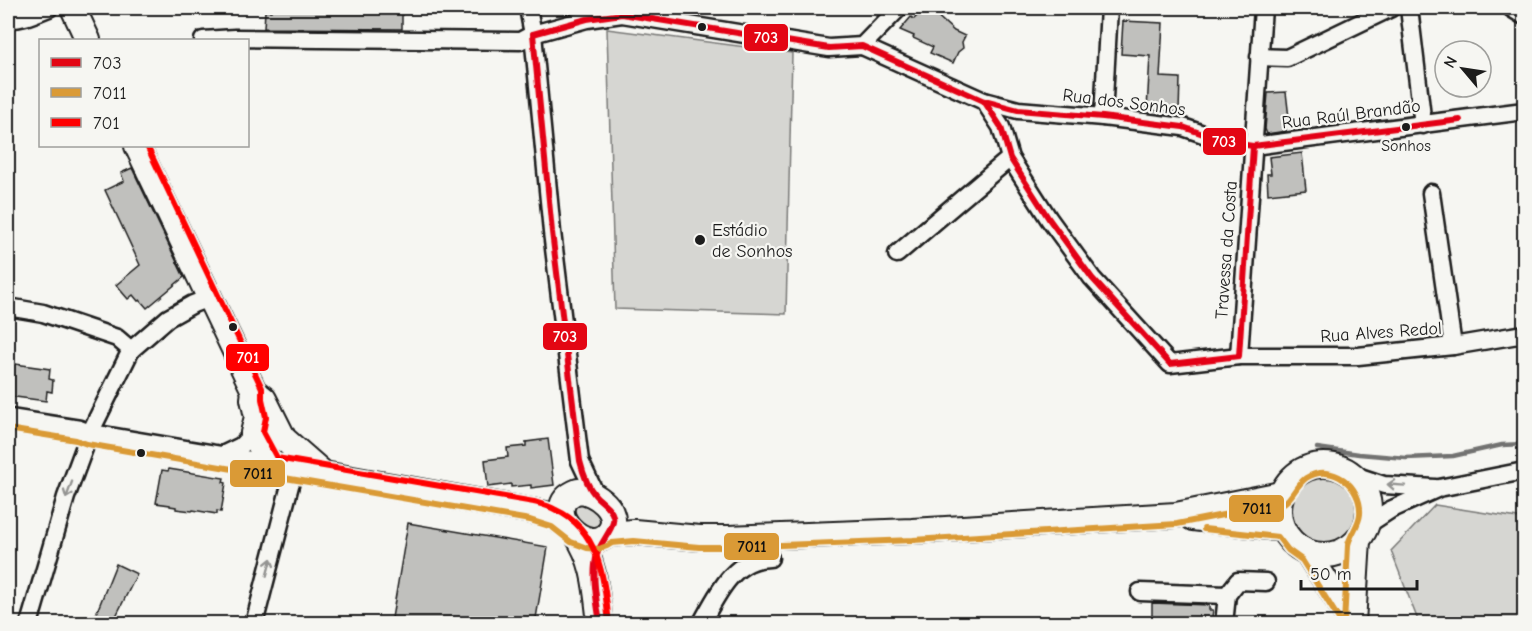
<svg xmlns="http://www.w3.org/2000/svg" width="1532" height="631" viewBox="0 0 1532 631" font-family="'Comic Neue',sans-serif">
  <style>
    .green { fill: #d6d6d2; stroke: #797977; stroke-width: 1.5 }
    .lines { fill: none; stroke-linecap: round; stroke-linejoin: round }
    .stream { stroke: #727271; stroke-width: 4.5 }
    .building { fill: #c0c0bd; stroke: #1c1c1c; stroke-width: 1.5 }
    .minor-casing { stroke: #1c1c1c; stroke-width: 21 }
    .tertiary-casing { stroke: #1c1c1c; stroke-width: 26 }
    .secondary-casing { stroke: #1c1c1c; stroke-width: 28 }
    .minor { stroke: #f6f6f2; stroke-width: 16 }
    .tertiary { stroke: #f6f6f2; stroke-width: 21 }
    .secondary { stroke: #f6f6f2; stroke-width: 24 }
    .bus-1-casing { stroke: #f6f6f2; stroke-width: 10 }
    .bus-2-casing { stroke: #f6f6f2; stroke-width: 10 }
    .bus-3-casing { stroke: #f6f6f2; stroke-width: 10 }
    .bus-1 { stroke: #e30613; stroke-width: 6 }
    .bus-2 { stroke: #da9a36; stroke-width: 6 }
    .bus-3 { stroke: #f00; stroke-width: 6 }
    .oneway { stroke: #949492 }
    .bus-dot { fill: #1c1c1c; stroke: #f6f6f2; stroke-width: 2 }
    .labels { text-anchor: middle; stroke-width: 4.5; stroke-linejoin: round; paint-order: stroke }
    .bus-label { font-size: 16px; fill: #1c1c1c; stroke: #f6f6f2 }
    .street-label { font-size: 18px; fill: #1c1c1c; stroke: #f6f6f2 }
    .poi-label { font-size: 18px; fill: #1c1c1c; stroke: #f6f6f2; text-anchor: start }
    .line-badge { stroke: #f6f6f2; stroke-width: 2 }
    .badge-label { font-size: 16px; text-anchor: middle; font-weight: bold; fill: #fff }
    .pale-badge-label { font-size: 16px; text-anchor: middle; font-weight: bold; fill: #111 }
  </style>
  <rect width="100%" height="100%" fill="#f6f6f2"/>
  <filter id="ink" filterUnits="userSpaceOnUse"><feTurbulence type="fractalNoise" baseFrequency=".0167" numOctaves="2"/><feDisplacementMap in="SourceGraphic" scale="12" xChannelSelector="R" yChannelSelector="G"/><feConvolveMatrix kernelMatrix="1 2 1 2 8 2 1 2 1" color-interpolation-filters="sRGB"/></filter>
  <g filter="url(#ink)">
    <g class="green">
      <polygon points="607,29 792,53 786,314 615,309"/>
      <circle cx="1324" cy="510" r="33"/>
      <polygon points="587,501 603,517 599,531 578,522 571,507"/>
      <polygon points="1435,505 1524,519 1524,623 1419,623 1391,551"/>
    </g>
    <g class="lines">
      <polyline class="stream" points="1317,448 1359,454 1406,458 1453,456 1502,445 1524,444"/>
    </g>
    <g class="building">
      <polygon points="271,8 402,8 402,29 264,28 265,11 271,11"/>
      <polygon points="925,8 933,15 934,13 954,31 965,36 962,42 963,48 958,52 953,63 930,53 933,47 913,38 914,36 900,30 911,17 914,19"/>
      <polygon points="1123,21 1163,23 1160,77 1180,78 1179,112 1147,110 1150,56 1121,54"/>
      <polygon points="1286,92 1289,118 1284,118 1286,131 1267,134 1265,129 1268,93"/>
      <polygon points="1302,153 1306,190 1268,194 1267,174 1271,174 1269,157"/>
      <polygon points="132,168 184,277 147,308 140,300 138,301 133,295 128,299 116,285 140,265 105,190 124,181 121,173"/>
      <polygon points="8,363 50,369 49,379 53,380 52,392 47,391 46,401 8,396"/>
      <polygon points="548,439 554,485 531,488 531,485 511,487 511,484 488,487 485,460 508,457 507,448 526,446 526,442"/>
      <polygon points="169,469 224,478 223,482 226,483 221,512 217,511 217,514 193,510 192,511 176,509 176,507 170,506 170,505 156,503 162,470 168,471"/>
      <polygon points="408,523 548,547 535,624 391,624"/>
      <polygon points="116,564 137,574 112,624 92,624"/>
      <polygon points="1152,603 1209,605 1209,610 1213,610 1211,624 1152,624"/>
    </g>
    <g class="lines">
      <g class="minor-casing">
        <g id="minor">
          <polyline points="528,8 533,34 552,232 580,461 596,495"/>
          <polyline points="1409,8 1423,125"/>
          <polyline points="1511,8 1524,16"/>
          <path d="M8 19C22 20 36 13 49 8"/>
          <polyline points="203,40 235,38 520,41 533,34 587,19 622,14 829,48 862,46 899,8"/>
          <polyline points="862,46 984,101 1018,110 1103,117 1183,127 1226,142 1253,146 1524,111"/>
          <polyline points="1259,57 1287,58 1391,8"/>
          <polyline points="984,101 1001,127 1010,158 1049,219 1092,278 1170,364 1239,356 1358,356 1453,346 1524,334"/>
          <polyline points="1103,117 1109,8"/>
          <polyline points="1431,193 1453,346"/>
          <polyline points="897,254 1010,158"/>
          <polyline points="8,307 43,313 117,338 131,350"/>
          <polyline points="1239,356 1263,8"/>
          <polyline points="218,457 241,446 253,433"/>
          <polyline points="1354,475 1384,485 1435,488"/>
          <polyline points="1367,525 1390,510 1439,488 1524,471"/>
          <polyline points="1140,592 1227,595"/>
          <polyline points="29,624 66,497 89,435 131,350 168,318 193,304 209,298"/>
          <polyline points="254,624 294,470"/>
          <path d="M701 624C717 595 733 558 770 558"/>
          <polyline points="1224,624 1227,595 1238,581 1266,582"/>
        </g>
      </g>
      <g class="tertiary-casing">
        <polyline id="tertiary" points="8,420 78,431 89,435 271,466"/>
      </g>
      <g class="secondary-casing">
        <g id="secondary">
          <polyline points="73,8 88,40"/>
          <polyline points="137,146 254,391 264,399 284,439 324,474"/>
          <polyline points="254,391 253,399 257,417 253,433 271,466"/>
          <circle cx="1324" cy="510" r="45"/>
          <polyline points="271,466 324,474 532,511 549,515 566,525"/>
          <path d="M578 491C596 491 622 512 610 531 591 561 534 508 578 491Z"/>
          <polyline points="1193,518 1283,529"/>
          <path d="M576 534C595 562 596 590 600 624"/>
          <polyline points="608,534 634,532 700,538 728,538 912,531 1176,515 1281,494"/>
          <polyline points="1308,553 1353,624"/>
          <polyline points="1353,623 1358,540"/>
        </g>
      </g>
      <use href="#minor" class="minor"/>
      <use href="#tertiary" class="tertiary"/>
      <use href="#secondary" class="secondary"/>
      <g class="bus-1-casing">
        <g id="bus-1">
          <polyline points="533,34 587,19 622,14 829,48 862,46 984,101 1018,110 1103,117 1183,127 1226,142 1253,146 1460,120"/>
          <path d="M533 34 552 232 580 461C583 473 587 486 595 495 601 502 611 507 613 516 616 527 600 542 597 554 591 576 597 601 600 624"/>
          <polyline points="984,101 1001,127 1010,158 1049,219 1092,278 1170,364 1239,356 1253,146"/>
        </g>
      </g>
      <g class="bus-2-casing">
        <g id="bus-2">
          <path d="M8 429 76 440 87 444 530 520 552 527 571 542 587 548 599 549 607 546 612 543 634 541 699 547H728L913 540 1177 524 1284 503C1293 497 1296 485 1306 478 1332 462 1362 486 1360 514 1359 526 1350 534 1348 545L1344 624"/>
          <polyline points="1204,529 1278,537 1288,550 1302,560 1342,624"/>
        </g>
      </g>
      <g class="bus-3-casing">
        <path id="bus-3" d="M147 146 262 388V399L266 417 263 432 277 458 534 502C541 504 549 506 556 510 600 530 604 580 609 623"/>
      </g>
      <use href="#bus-1" class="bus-1"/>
      <use href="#bus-2" class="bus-2"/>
      <use href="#bus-3" class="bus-3"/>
    </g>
    <defs><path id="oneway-shaft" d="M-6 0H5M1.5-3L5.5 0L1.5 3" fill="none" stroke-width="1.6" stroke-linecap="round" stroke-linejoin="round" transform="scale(1.5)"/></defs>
    <g class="oneway">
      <use href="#oneway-shaft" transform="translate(1396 485) rotate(-176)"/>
      <use href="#oneway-shaft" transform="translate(69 490) rotate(110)"/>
      <use href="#oneway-shaft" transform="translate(269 567) rotate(-75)"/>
    </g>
  </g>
  <g class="bus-dot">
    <circle cx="702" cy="27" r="5"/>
    <circle cx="1406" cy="127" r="5"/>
    <circle cx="700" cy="240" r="6"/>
    <circle cx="233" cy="327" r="5"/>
    <circle cx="141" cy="453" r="5"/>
  </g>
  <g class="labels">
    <g class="bus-label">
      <text x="1406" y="151">Sonhos</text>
    </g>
    <g class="street-label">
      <text transform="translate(1124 102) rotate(7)" y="6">Rua dos Sonhos</text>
      <text transform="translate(1351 114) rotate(-7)" y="6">Rua Raúl Brandão</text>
      <text transform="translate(1226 250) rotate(-86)" y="6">Travessa da Costa</text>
      <text transform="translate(1381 332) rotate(-4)" y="6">Rua Alves Redol</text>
    </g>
    <g class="poi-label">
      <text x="712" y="236">Estádio<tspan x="712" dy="21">de Sonhos</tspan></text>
    </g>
  </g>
  <g class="line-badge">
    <rect x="743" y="23" width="46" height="29" rx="6" fill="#e30613"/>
    <rect x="1202" y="127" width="45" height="29" rx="6" fill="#e30613"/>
    <rect x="542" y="322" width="46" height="29" rx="6" fill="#e30613"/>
    <rect x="225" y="343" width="45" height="29" rx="6" fill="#f00"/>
    <rect x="229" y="459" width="57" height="29" rx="6" fill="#da9a36"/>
    <rect x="1228" y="494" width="57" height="29" rx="6" fill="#da9a36"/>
    <rect x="723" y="532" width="57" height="29" rx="6" fill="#da9a36"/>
  </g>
  <g class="badge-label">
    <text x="766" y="43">703</text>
    <text x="1224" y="147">703</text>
    <text x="565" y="342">703</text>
    <text x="248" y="363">701</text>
  </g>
  <g class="pale-badge-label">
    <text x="258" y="479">7011</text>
    <text x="1257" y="514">7011</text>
    <text x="752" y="552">7011</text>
  </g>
  <rect width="1532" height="631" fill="none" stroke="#f6f6f2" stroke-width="30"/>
  <rect x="15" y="15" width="1502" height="601" fill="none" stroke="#1c1c1c" stroke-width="2" filter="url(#ink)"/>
  <rect x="39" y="39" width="210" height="108" fill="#f6f6f2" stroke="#9f9f9c" stroke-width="1.5"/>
  <rect x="51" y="58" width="30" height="9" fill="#e30613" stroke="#9f9f9c" stroke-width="1.5"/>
  <text x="93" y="69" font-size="18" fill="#1c1c1c">703</text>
  <rect x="51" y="88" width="30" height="9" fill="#da9a36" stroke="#9f9f9c" stroke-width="1.5"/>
  <text x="93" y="99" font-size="18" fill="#1c1c1c">7011</text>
  <rect x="51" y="118" width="30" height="9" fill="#ff0000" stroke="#9f9f9c" stroke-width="1.5"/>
  <text x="93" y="129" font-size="18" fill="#1c1c1c">701</text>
  <g transform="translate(1463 69) rotate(299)"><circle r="28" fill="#f6f6f2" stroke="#9f9f9c" stroke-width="1.5"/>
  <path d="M0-4.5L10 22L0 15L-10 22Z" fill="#1c1c1c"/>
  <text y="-9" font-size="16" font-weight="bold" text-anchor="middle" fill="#1c1c1c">N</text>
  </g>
  <path d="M1301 580v9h116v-9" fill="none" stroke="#1c1c1c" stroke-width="3"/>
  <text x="1310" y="580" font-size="18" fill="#1c1c1c" stroke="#f6f6f2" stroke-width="4.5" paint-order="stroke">50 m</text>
</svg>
